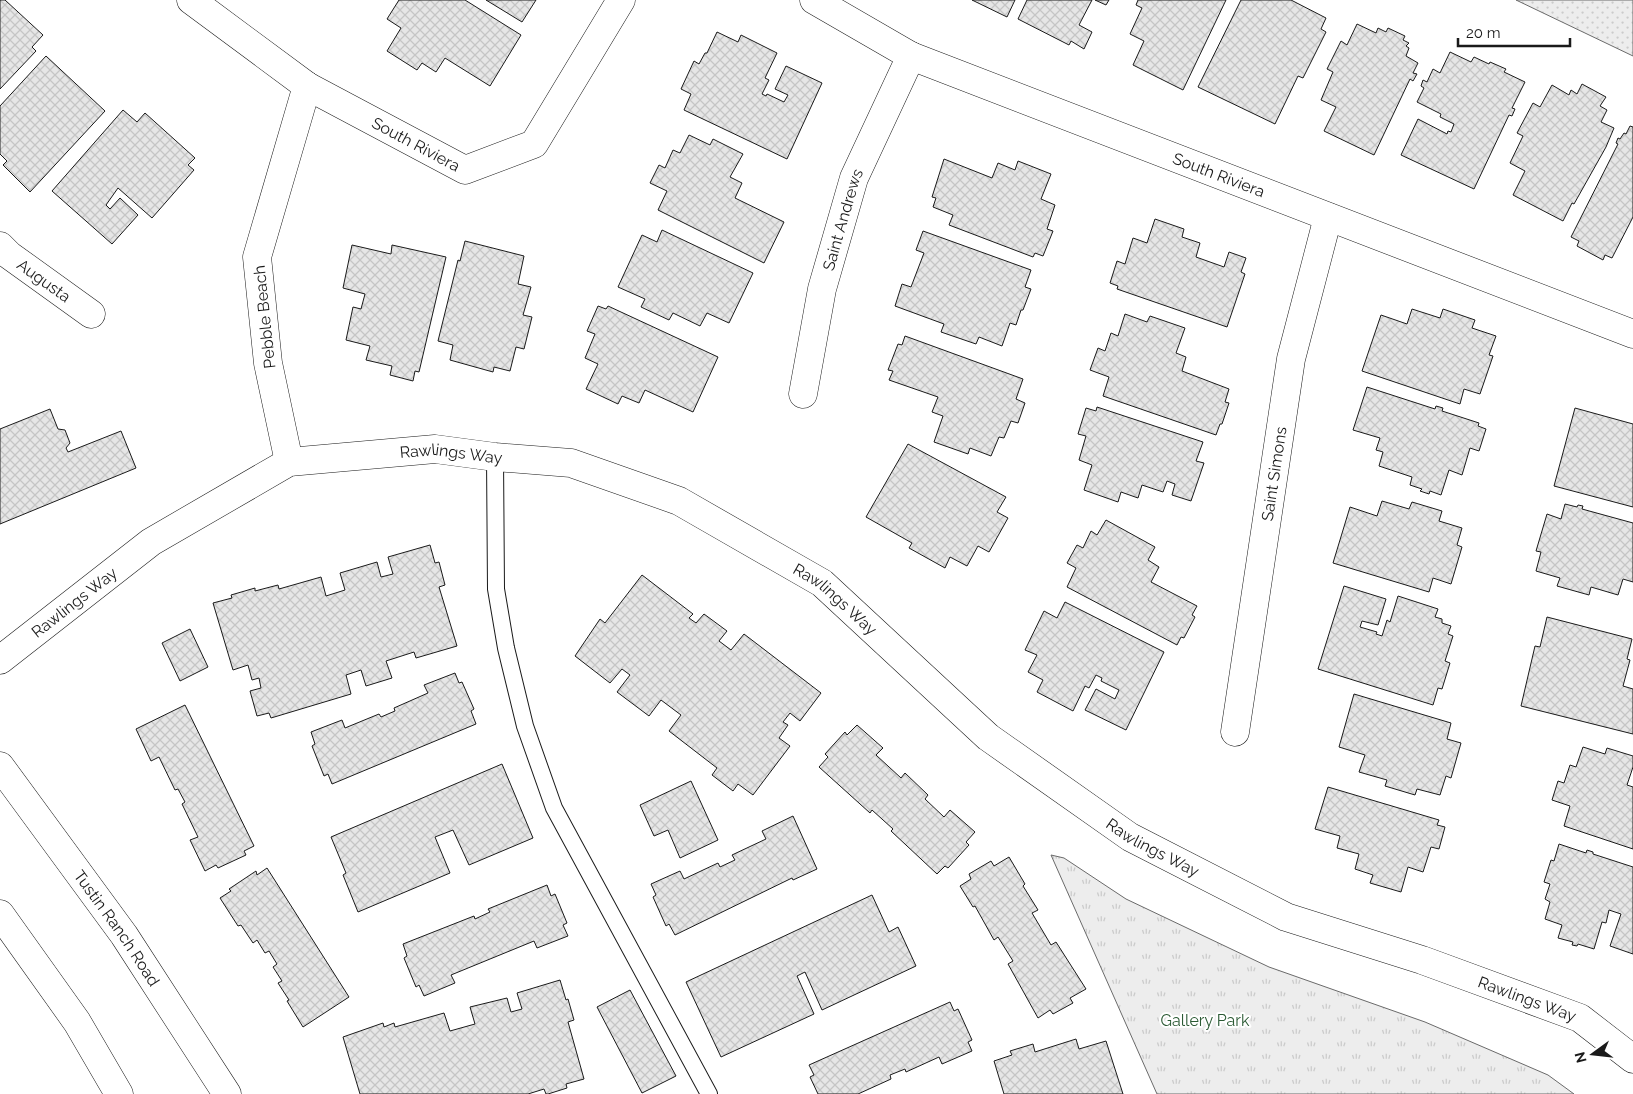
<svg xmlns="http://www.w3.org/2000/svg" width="1633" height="1094" viewBox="0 0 1633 1094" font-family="Raleway,sans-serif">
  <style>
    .grass { fill: url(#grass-dots); stroke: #6a6a6a }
    .park { fill: url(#park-tufts); stroke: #6a6a6a }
    .building { fill: url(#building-cross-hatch); stroke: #1a1a1a }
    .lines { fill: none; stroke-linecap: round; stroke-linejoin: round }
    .service-casing { stroke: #1a1a1a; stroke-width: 18 }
    .minor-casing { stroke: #1a1a1a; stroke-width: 29 }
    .primary-casing { stroke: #1a1a1a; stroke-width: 29 }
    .service { stroke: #fff; stroke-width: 16 }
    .minor { stroke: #fff; stroke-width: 28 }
    .primary { stroke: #fff; stroke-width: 28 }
    .labels { text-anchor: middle; stroke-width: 4; stroke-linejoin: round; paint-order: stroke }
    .street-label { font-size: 16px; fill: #1a1a1a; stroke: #fff }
    .park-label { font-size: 16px; fill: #2b5a34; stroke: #fff }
  </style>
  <defs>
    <pattern id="grass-dots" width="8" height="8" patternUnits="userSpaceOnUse" patternTransform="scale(1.25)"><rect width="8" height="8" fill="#ededed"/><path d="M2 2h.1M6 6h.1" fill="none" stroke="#cbcbcb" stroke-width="1.8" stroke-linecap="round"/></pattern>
    <pattern id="park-tufts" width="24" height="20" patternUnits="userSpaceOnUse" patternTransform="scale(1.25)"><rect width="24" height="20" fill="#ededed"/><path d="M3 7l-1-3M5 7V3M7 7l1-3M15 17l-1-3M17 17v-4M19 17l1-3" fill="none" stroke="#cbcbcb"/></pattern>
    <pattern id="building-cross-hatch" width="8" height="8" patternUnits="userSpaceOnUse" patternTransform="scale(1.25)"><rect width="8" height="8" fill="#e6e6e6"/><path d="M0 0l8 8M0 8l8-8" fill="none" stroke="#c5c5c5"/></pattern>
  </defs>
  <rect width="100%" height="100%" fill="#fff"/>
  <polygon class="grass" points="1516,0 1633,0 1633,56"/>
  <polygon class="park" points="1051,855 1064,858 1126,899 1269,967 1425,1022 1548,1075 1574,1094 1157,1094"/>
  <g class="building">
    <polygon points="0,0 5,0 43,35 32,47 36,51 0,89"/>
    <polygon points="399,0 465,0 521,35 490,86 445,58 436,72 422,63 417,70 387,51 401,28 387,19"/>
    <polygon points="486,0 536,0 522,22"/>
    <polygon points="972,0 1015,0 1007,17"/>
    <polygon points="1027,0 1092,0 1079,25 1092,32 1084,49 1071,41 1069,45 1018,19"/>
    <polygon points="1095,0 1109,0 1106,5"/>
    <polygon points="1138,0 1226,0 1183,90 1133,65 1144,41 1130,34 1142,8 1136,5"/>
    <polygon points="1241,0 1291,0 1326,18 1321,29 1326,32 1303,78 1298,76 1275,124 1198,87"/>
    <polygon points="1357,24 1376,33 1378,28 1386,32 1388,28 1405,36 1403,40 1409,43 1406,46 1409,48 1406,56 1418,63 1413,73 1417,74 1413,81 1410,79 1374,155 1324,131 1336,107 1321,100 1333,72 1327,69 1341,41 1347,45"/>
    <polygon points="717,32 738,42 741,35 777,53 765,78 769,80 762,94 766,96 767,94 784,102 788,95 775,89 786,66 822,83 787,159 684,110 691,94 681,89 694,61 699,64 705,53 707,53"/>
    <polygon points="1450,52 1471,62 1474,57 1489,64 1490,62 1506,69 1504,72 1525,82 1512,108 1515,109 1512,116 1509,115 1474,189 1401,155 1418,119 1447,134 1448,131 1451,132 1454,124 1440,117 1441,114 1417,102 1424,88 1421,86 1423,80 1427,82 1433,69 1440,73"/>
    <polygon points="46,56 105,111 30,192 3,165 7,161 0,154 0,106"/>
    <polygon points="1582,84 1606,97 1600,106 1607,110 1601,122 1614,128 1606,147 1574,204 1572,203 1563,221 1513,195 1525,171 1510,163 1523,136 1517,133 1533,103 1540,107 1552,85 1569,95 1571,90 1577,94"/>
    <polygon points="123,110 137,122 145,113 195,158 188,165 194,170 152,218 118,188 106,205 110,209 120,198 138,215 112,244 52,191"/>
    <polygon points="1630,126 1633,127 1633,217 1612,258 1605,255 1603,260 1577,246 1579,241 1571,237 1618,144 1616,143 1618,138 1620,139 1624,133 1626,134"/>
    <polygon points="689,135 710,145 713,139 743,154 730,177 742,183 735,198 784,222 764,263 658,210 667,191 650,183 659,165 665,168 673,150 680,153"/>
    <polygon points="944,159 992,178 998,163 1015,170 1018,161 1051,174 1041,199 1055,205 1047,229 1053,231 1043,256 1035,253 1033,257 949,225 953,215 933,207 936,198 932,197"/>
    <polygon points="1155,219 1184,229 1182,237 1200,243 1196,257 1224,267 1229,252 1246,258 1241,272 1245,274 1227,327 1117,289 1118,286 1110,283 1117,261 1125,264 1133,238 1147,243"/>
    <polygon points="662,230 753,273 729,323 707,313 700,326 673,313 669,320 641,307 645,299 618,287 642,235 657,242"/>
    <polygon points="923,231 1031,270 1025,287 1031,289 1023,310 1021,310 1016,325 1010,323 1002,346 979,337 976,344 941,332 944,324 895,306 902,284 911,287 924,253 916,250"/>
    <polygon points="465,241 524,256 518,284 531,287 523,315 532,317 524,349 516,347 510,371 494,367 493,372 450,360 453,345 438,341 458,260 460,261"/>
    <polygon points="352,245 391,254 392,245 446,257 419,372 415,371 413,381 390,375 392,366 366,360 370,346 346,340 353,307 361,309 365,294 343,288"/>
    <polygon points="598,306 606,309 608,306 718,357 693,412 645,390 639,403 622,396 618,404 586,389 598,364 585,358 595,334 587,331"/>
    <polygon points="1412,309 1440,318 1443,309 1475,320 1472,328 1496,336 1489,355 1493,356 1480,394 1464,389 1460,404 1362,371 1381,315 1407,324"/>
    <polygon points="1125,314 1147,322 1150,316 1185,328 1176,353 1186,357 1182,371 1229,389 1225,402 1229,403 1222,424 1220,424 1216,435 1103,396 1109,377 1090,370 1098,348 1105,351 1111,333 1118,336"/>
    <polygon points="905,336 1023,379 1016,399 1025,403 1018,423 1011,421 1004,438 999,437 991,456 970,448 968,454 934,442 943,416 932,412 938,397 889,380 893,371 888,370 898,344 902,345"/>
    <polygon points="1367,387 1435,409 1436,406 1443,408 1442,411 1479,423 1478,426 1486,429 1479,451 1470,448 1462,475 1449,470 1441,495 1430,491 1429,494 1420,491 1422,489 1410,485 1412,477 1379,466 1383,452 1376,450 1380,438 1353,430"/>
    <polygon points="1097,407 1203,442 1196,461 1204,463 1191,501 1172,495 1175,484 1167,481 1163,492 1142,485 1138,498 1121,492 1118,502 1084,490 1092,465 1079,460 1086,436 1078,434 1086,408 1096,411"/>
    <polygon points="1575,408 1633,424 1633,507 1554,486"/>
    <polygon points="50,409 58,429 65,430 70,443 66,448 68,452 121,431 136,468 0,524 0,429"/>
    <polygon points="908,444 1006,497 997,512 1008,518 989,552 978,546 967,566 950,557 945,568 909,548 912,543 866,517"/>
    <polygon points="1382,501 1409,509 1412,502 1442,511 1439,521 1462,528 1457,545 1462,547 1451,584 1433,578 1429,592 1333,563 1350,507 1377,516"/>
    <polygon points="1565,504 1577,507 1578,505 1583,506 1582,509 1633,523 1633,582 1623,579 1618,595 1591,587 1589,595 1557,586 1560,578 1536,571 1541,552 1536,551 1547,514 1561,519"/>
    <polygon points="1106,520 1155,547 1148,560 1159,567 1151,582 1197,606 1192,615 1195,617 1184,638 1181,637 1177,645 1067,587 1076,568 1067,563 1077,545 1083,548 1091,531 1097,535"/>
    <polygon points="430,545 435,563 439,562 445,585 439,587 457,646 416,658 414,652 386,661 392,678 366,686 361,670 346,675 351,694 271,718 269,713 257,716 250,691 261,688 259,678 252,680 248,665 233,670 213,603 232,598 231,595 255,588 255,591 278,585 279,589 321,577 326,596 345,590 340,573 377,562 381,577 393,574 388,557"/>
    <polygon points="642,575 693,614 689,618 696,623 704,614 727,631 719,641 731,650 744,634 821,693 800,721 790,713 783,722 788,725 779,738 790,746 753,795 738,784 733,791 712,775 717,768 669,731 681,715 661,700 649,716 617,692 630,675 622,669 610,683 575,656 600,619 605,623"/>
    <polygon points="1344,586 1386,599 1378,625 1362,621 1360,627 1377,632 1376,634 1382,636 1387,620 1390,622 1398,596 1438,609 1435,617 1442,619 1442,623 1451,626 1448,634 1453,636 1445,661 1450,663 1442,689 1438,688 1433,705 1318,669"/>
    <polygon points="1065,602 1164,652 1126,730 1085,710 1096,689 1115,699 1119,690 1101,681 1102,678 1096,675 1089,688 1085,686 1073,711 1037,692 1043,680 1028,672 1037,655 1025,650 1044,611 1057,618"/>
    <polygon points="1547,617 1632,639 1627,659 1630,660 1623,686 1633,689 1633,734 1521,706 1535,646 1540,647"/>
    <polygon points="190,629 208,667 180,681 162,643"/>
    <polygon points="455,673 459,683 462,682 474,709 471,711 476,724 332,784 328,774 324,776 312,746 315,744 311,732 342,720 345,728 379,714 381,717 395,711 394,708 428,693 424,685"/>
    <polygon points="1354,694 1451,723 1447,739 1461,743 1451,778 1446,776 1440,795 1417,789 1415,795 1385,786 1387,780 1359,772 1365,755 1339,747"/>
    <polygon points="185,705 254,846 244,851 246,855 218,868 216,865 205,871 190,840 198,837 182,804 185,802 178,789 175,790 159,757 151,761 136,729"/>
    <polygon points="857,725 883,748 876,755 901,778 905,773 928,795 925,799 944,817 950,810 975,832 966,842 969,845 948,868 945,866 937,874 891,831 893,829 872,810 870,813 819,767 828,757 825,754 845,732 847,735"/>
    <polygon points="1583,747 1605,754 1607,748 1633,756 1633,767 1627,785 1633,787 1633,849 1564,826 1570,806 1552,800 1558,781 1564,783 1570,765 1576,767"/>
    <polygon points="502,764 533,838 469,865 453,830 435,837 450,873 358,912 343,875 346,873 331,837"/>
    <polygon points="691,781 718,840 680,858 668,830 654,836 640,805"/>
    <polygon points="1328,787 1439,820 1437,825 1445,827 1439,849 1431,847 1423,872 1408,867 1401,892 1370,883 1373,875 1355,869 1359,854 1337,848 1340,836 1315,829"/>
    <polygon points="793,816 817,869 793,880 792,878 675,935 669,924 666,926 653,897 656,895 651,884 680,871 684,879 718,863 720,867 735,860 732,855 766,839 762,831"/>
    <polygon points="1559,844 1586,853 1587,850 1593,852 1593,854 1633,867 1633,954 1610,946 1621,914 1609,910 1606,923 1602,922 1594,949 1578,944 1577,946 1572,945 1573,942 1558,938 1562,925 1545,919 1550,902 1545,899 1550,884 1544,882 1551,860 1554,861"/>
    <polygon points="1009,857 1025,884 1023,886 1038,910 1032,913 1051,945 1056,942 1086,989 1070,998 1073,1003 1053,1014 1050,1010 1038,1018 1008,964 1013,961 998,937 994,940 975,906 973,907 960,886 971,879 969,874 991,861 994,866"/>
    <polygon points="267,868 349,997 303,1027 287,1001 289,1000 278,983 282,981 273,967 277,964 269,951 265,953 257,940 253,943 241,925 238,926 220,898 231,891 229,889 256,871 257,875"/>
    <polygon points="547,885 551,896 555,894 567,923 563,925 568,936 537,948 534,941 451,975 455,983 424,996 419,985 416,987 404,958 407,956 403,944 474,916 475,919 490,912 488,909"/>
    <polygon points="872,895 889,932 898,927 916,966 822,1010 805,972 797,976 814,1014 721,1057 686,982"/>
    <polygon points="560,980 566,1000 568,999 574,1020 568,1022 584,1079 566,1084 567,1088 548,1094 546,1094 544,1089 528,1094 360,1094 343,1037 383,1023 384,1027 394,1023 395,1027 444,1013 450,1031 475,1024 470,1007 507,998 511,1012 522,1009 517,993"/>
    <polygon points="630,990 676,1076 642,1093 597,1007"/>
    <polygon points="950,1002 954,1011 958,1009 972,1040 968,1042 972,1051 942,1064 939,1057 906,1072 905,1069 890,1075 891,1079 858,1094 818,1094 810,1077 814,1075 809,1065"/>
    <polygon points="1076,1039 1079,1049 1106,1041 1123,1094 1004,1094 994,1061 1012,1055 1010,1051 1033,1044 1035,1052"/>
  </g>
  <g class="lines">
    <g class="service-casing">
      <polyline id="service" points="495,457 496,589 506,648 525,726 554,808 709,1094"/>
    </g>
    <g class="minor-casing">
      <g id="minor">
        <path id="s1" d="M191 0 307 86 465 170 534 144 621 0"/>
        <path id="s2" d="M814 0 911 56 1633 334"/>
        <path id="s3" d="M0 246 9 255 91 314"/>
        <path id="s4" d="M803 394 822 289 854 178 911 56"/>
        <polyline points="289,462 268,363 257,257 307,86"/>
        <path id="s5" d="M0 660 151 542 289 462 435 449 495 457 571 463 679 501 822 583 988 737 1130 837 1286 917 1422 960 1580 1018 1633 1059"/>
        <path id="s6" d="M1235 732 1291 359 1328 217"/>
      </g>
    </g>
    <g class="primary-casing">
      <g id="primary">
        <path id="s7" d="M0 766 124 935 227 1094"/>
        <polyline points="0,914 77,1022 119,1094"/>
      </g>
    </g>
    <use href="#service" class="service"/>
    <use href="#minor" class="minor"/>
    <use href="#primary" class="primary"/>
  </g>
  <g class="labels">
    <g class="street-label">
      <text dy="6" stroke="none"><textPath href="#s1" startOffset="268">South Riviera</textPath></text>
      <text dy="6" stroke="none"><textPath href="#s2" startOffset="442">South Riviera</textPath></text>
      <text dy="6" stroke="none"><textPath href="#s4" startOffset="179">Saint Andrews</textPath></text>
      <text dy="6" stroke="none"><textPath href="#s3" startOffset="56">Augusta</textPath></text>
      <text transform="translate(264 317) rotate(-96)" y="6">Pebble Beach</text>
      <text dy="6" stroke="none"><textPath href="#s5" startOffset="514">Rawlings Way</textPath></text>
      <text dy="6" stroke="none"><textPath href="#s6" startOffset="261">Saint Simons</textPath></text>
      <text dy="6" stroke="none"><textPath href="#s5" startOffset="934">Rawlings Way</textPath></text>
      <text dy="6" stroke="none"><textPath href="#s5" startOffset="94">Rawlings Way</textPath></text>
      <text dy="6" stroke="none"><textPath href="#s5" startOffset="1339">Rawlings Way</textPath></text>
      <text dy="6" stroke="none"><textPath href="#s7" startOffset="200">Tustin Ranch Road</textPath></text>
      <text dy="6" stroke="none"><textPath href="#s5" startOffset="1744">Rawlings Way</textPath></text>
    </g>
    <g class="park-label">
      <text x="1205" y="1026">Gallery Park</text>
    </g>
  </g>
  <g transform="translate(1593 1054) rotate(255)" stroke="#ffffff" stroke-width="4" paint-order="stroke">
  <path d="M0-4L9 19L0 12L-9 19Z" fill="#1a1a1a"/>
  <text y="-8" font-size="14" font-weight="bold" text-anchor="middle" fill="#1a1a1a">N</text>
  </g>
  <path d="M1458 38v8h112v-8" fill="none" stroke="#1a1a1a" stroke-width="2.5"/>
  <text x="1466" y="38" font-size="15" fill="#1a1a1a" stroke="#ffffff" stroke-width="4" paint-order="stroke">20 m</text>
</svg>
